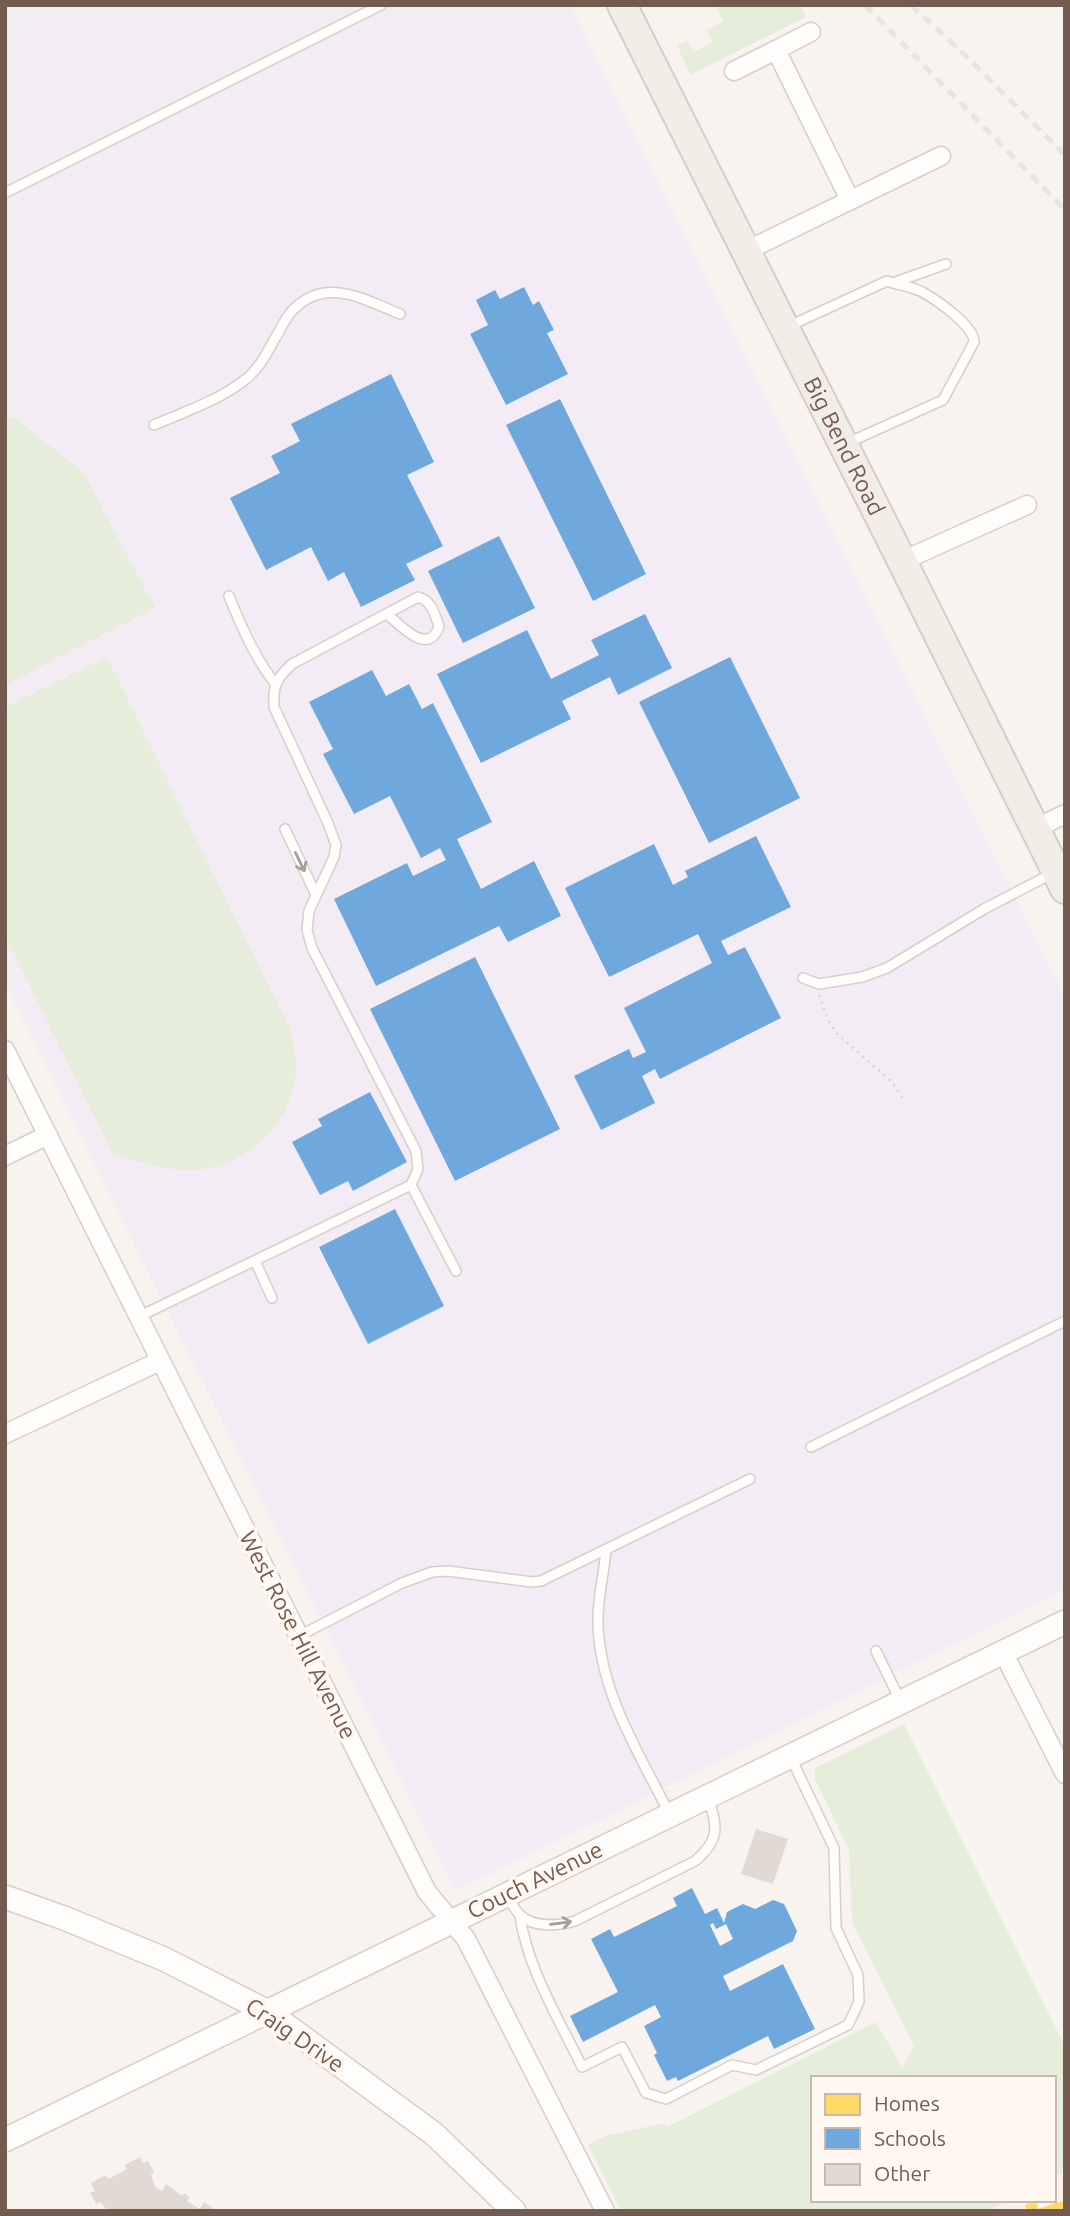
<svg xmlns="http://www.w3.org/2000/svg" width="1070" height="2216" viewBox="0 0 1070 2216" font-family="Ubuntu,sans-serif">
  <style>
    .education { fill: #f4ecf4 }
    .green { fill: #e6edda }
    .homes { fill: #ffd966 }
    .schools { fill: #6fa8dc; fill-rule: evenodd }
    .building { fill: #e1d9d4 }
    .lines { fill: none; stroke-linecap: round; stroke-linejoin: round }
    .service-casing { stroke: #d5cfc9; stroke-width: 12 }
    .minor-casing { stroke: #d5cfc9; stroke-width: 21 }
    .tertiary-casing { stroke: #d5cfc9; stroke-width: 26 }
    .primary-casing { stroke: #d6cdc8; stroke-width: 32 }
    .path { stroke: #d8d1cd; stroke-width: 2.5; stroke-dasharray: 2 5; stroke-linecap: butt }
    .service { stroke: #fefdfc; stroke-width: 9 }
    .minor { stroke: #fefdfc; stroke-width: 18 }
    .tertiary { stroke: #fefdfc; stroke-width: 23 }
    .primary { stroke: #f2ede7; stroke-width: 28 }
    .rail { stroke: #e5e4e6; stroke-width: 5; stroke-dasharray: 10 7; stroke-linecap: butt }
    .oneway { stroke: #ab9c95 }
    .labels { text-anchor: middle; stroke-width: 7; stroke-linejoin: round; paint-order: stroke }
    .street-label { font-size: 23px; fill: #745b50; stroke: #fef8f1 }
  </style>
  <rect width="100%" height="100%" fill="#f8f3ee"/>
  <polygon class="education" points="5,5 570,5 1065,997 1065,1589 456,1891 5,984"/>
  <g class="green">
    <polygon points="716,5 801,5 806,17 690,75 677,45 687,41 694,52 712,42 707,30 723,21"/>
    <polygon points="5,416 15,418 84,473 155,608 5,685"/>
    <path d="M107 657 290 1029C292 1042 297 1058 296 1071 290 1130 240 1173 182 1170 160 1169 135 1160 113 1154L5 935V707Z"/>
    <polygon points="904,1724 1065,2046 1065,2172 1054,2177 1054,2078 813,2078 813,2200 1009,2200 988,2211 621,2211 588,2145 605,2136 665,2123 667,2127 876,2022 902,2068 914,2046 852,1922 849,1850 815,1779 815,1768"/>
  </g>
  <polygon class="homes" points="1065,2200 1065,2211 1027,2211 1025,2205 1036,2201 1038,2209"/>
  <g class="schools">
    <polygon points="524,287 533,305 539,301 554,330 547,333 568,374 506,405 470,334 488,325 476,300 495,290 500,299"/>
    <polygon points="391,374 434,462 407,475 443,546 406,564 415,580 361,607 344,572 328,581 311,547 266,570 230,498 280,473 271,456 300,441 291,424"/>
    <polygon points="560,399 646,574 593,601 506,425"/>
    <polygon points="499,536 535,608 463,643 428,571"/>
    <polygon points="645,614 672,668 618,695 610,677 562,701 571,719 481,763 437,674 527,630 551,679 599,655 591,640"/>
    <polygon points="730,657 800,798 709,843 639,702"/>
    <polygon points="372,670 386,696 409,684 422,709 433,703 492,822 457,839 481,889 534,861 561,916 508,942 499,926 376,986 334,899 407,863 413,876 446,860 440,848 421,858 390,796 354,814 323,754 333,749 309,702"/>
    <polygon points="756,836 791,907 721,941 728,955 745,947 781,1018 660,1079 655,1069 642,1076 655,1103 601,1130 574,1076 629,1049 633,1058 646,1052 624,1008 712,963 698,934 609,977 565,888 654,844 673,885 688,877 685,871"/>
    <polygon points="475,957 560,1129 455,1181 370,1009"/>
    <polygon points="370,1092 407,1162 353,1191 348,1181 320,1195 292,1142 322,1126 318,1119"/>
    <polygon points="395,1209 444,1306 368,1344 319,1247"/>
    <path d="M692 1888 705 1914 717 1908 724 1923 727 1912 743 1904 755 1909 773 1900 784 1904 797 1931 793 1941 723 1976 730 1991 783 1964 815 2029 774 2049 768 2036 678 2081 676 2077 667 2081 654 2055 657 2053 644 2026 661 2017 655 2005 583 2042 570 2016 618 1992 591 1939 610 1929 614 1937 677 1906 673 1898ZM713 1923 716 1929 726 1924 733 1939 720 1946 710 1925Z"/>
  </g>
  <g class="building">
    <polygon points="756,1829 788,1839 773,1884 741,1874"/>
    <polygon points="140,2157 143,2163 148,2161 154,2172 151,2174 155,2187 162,2191 166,2184 182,2196 184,2193 190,2197 187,2201 200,2209 204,2202 213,2208 212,2211 108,2211 100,2202 96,2204 90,2193 95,2191 91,2183 106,2175 108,2179 127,2169 125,2165"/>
  </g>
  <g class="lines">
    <g class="service-casing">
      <g id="service">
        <polyline points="5,193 381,5"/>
        <polyline points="893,283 946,264"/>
        <path d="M787 327 887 281C898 285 914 287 924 293 938 301 974 326 974 342L943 400 845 444"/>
        <path d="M154 425C184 412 220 400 246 379 258 370 267 353 274 340 280 331 284 320 291 312 324 275 363 299 400 314"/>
        <path d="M229 596C242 628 255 658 276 685"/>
        <path d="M387 614C401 626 429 657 439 626 434 613 432 601 418 597L292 664C276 679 273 685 274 707L328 823 336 845 334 857 309 911 307 930 312 948 416 1151 418 1169 411 1185 456 1271"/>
        <polyline points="285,829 316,895"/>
        <polyline points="803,978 819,984 862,977 887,968 984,909 1055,872"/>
        <polyline points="255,1261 272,1298"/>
        <polyline points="138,1317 411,1185"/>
        <polyline points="811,1447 1065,1321"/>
        <path d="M606 1550C604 1575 597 1599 598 1624 600 1693 639 1753 669 1813"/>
        <polyline points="299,1636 402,1583 432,1572 448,1571 532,1582 541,1581 750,1479"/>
        <polyline points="876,1651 900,1700"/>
        <path d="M507 1896C511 1902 515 1910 520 1915 534 1928 558 1926 575 1921L695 1861C720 1840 718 1827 708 1798"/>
        <path d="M520 1916C528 1970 559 2019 582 2067L622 2047 646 2093 666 2099 732 2065 756 2070 848 2025 859 2002 858 1975 836 1928 834 1848 791 1758"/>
      </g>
    </g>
    <g class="minor-casing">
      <g id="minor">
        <polyline points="811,32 776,50 850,200"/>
        <polyline points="734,71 776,50"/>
        <polyline points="746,251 941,156"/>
        <polyline points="902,561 1027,505"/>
        <polyline points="1035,829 1065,814"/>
        <polyline points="5,1050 427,1892 466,1939 605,2211"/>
        <polyline points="5,1156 48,1135"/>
        <polyline points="5,1434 160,1361"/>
        <polyline points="1003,1652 1065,1774"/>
      </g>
    </g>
    <g class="tertiary-casing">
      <g id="tertiary">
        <polyline points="5,1897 64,1918 164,1959 268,2012 434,2134 514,2211"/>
        <polyline points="5,2140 1065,1622"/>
      </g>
    </g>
    <g class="primary-casing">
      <g id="primary">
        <path id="s1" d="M622 5 902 561 1065 889"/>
      </g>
    </g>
    <polyline class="path" points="819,995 828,1020 836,1033 892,1082 903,1099"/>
    <use href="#service" class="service"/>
    <use href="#minor" class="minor"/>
    <use href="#tertiary" class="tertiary"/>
    <use href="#primary" class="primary"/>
    <g class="rail">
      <polyline points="865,5 1065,210"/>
      <polyline points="911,5 966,56 1065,155"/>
    </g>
  </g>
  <defs><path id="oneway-shaft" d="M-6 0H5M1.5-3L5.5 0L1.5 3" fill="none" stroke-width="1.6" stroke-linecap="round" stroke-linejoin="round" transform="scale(1.75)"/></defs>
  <g class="oneway">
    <use href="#oneway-shaft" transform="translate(300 862) rotate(64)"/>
    <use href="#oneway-shaft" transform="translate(561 1923) rotate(-8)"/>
  </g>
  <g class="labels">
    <g class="street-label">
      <text dy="8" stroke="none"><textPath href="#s1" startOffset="494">Big Bend Road</textPath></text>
      <text transform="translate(298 1635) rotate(63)" y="8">West Rose Hill Avenue</text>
      <text transform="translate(535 1880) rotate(-26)" y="8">Couch Avenue</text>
      <text transform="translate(295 2035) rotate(34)" y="8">Craig Drive</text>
    </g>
  </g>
  <rect width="1070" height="2216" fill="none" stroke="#745b50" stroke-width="14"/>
  <rect x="811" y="2076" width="245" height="126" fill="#fef8f1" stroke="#c7b9b1" stroke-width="2"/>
  <rect x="825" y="2094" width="35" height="21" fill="#ffd966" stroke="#c7b9b1" stroke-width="2"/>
  <text x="874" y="2111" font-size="21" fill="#745b50">Homes</text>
  <rect x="825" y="2128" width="35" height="21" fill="#6fa8dc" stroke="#c7b9b1" stroke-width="2"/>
  <text x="874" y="2146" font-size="21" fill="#745b50">Schools</text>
  <rect x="825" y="2164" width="35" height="21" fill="#e1d9d4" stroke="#c7b9b1" stroke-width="2"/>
  <text x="874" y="2181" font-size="21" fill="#745b50">Other</text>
</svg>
